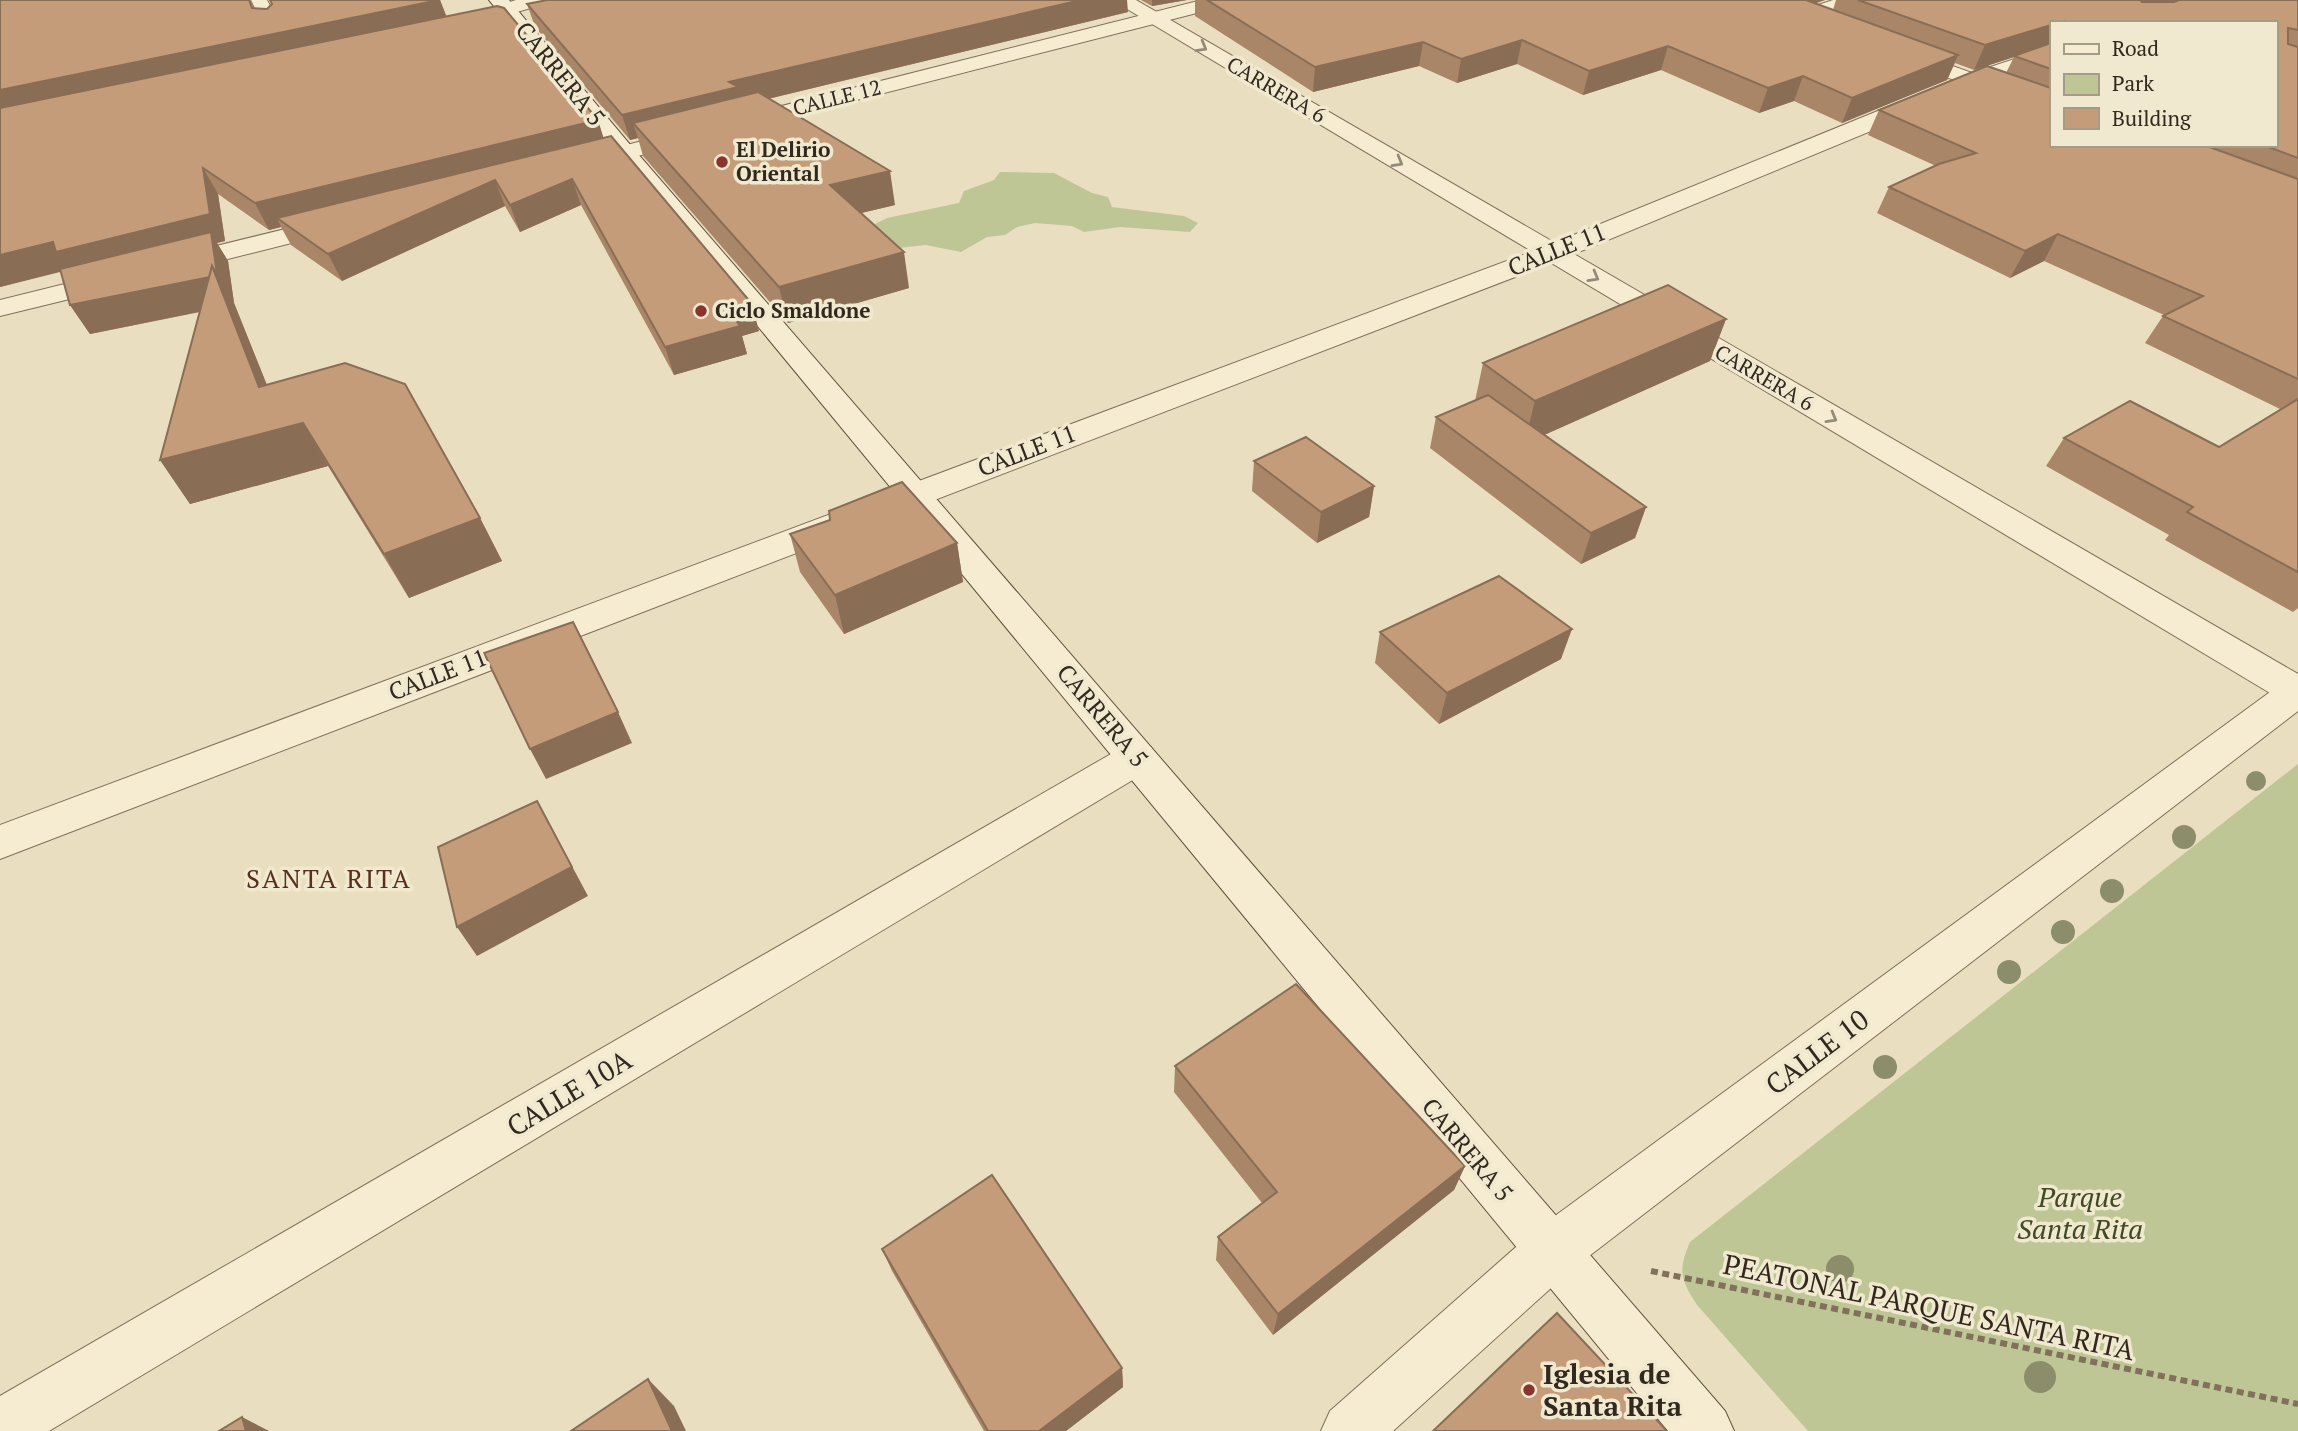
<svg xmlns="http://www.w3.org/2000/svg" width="2298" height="1431" viewBox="0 0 2298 1431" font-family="'PT Serif',serif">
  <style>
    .green { fill: #bec696 }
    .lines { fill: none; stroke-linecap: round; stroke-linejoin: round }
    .service-casing { stroke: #81705a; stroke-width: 2 }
    .minor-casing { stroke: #81705a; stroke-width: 2 }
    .tertiary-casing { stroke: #81705a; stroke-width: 2 }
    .secondary-casing { stroke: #62523d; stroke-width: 2 }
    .path { stroke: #81705a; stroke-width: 6; stroke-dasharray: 7 4.5; stroke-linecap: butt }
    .service { fill: #f5ecd2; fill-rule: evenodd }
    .minor { fill: #f5ecd2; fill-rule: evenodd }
    .tertiary { fill: #f5ecd2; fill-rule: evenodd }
    .secondary { fill: #f5ecd2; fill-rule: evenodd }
    .tree { fill: #8c8e6b }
    .wall { fill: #a98668; fill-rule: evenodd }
    .shaded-wall { fill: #896d55 }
    .building { fill: #c49c79; stroke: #896d55; stroke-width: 2 }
    .oneway { stroke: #948a78 }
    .poi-dot { fill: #8a332f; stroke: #f1e9cf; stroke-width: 2.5 }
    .labels { text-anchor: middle; stroke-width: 7; stroke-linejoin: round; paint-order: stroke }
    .far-street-label { font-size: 21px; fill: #32281d; stroke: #f1e9cf }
    .far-poi-label { font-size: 21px; font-weight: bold; fill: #32281d; stroke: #f1e9cf; text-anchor: start }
    .street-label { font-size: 24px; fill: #32281d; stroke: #f1e9cf }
    .neighbourhood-label { font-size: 26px; letter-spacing: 2px; fill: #5a2f20; stroke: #f1e9cf }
    .near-street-label { font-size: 28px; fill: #32281d; stroke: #f1e9cf }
    .near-park-label { font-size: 28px; font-style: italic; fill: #404c25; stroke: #f1e9cf }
    .near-poi-label { font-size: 28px; font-weight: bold; fill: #32281d; stroke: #f1e9cf; text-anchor: start }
  </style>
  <rect width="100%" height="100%" fill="#e9dfc0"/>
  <g class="green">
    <polygon points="1000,172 1054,173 1092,193 1108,197 1112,207 1184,216 1198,223 1190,232 1120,227 1084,232 1072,226 1035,223 1017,227 1005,235 987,237 961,252 926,245 889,249 859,232 887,218 959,203 964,191 994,180"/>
    <path d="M2298 764V1431H1808L1697 1305C1680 1279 1678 1270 1690 1242Z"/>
  </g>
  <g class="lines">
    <g class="service-casing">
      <polygon id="service" points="251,0 267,0 281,26 278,30 266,30"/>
    </g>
    <g class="minor-casing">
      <g id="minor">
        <polygon points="516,0 547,0 544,4 507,15 497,9 500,5"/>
        <polygon points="1202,0 1235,0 1232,4 583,170 575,168 571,163 575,158"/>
        <polygon points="1833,0 1862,0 1859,4 1801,23 1791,17 1794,13"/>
        <polygon points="2051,47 2051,60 1982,85 1562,259 0,859 0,825 1544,247 1966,75"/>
        <polygon points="338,216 347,219 351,224 347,229 172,273 163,271 159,265 163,259"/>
        <polygon points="117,271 127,273 130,279 127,285 0,316 0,300"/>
        <polygon points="2298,677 2298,711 1571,1270 1393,1431 1321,1431 1330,1411 1533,1232 2285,681"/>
        <polygon points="1137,743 1151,747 1157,758 1151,769 49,1431 0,1431 0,1396 1123,747"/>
      </g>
    </g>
    <g class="tertiary-casing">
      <g id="tertiary">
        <polygon points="1112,0 1136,0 2298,674 2298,706 2285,702"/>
        <polygon points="1902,48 2051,101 2051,116 1895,58 1892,54 1895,50"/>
      </g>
    </g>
    <g class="secondary-casing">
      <polygon id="secondary" points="489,0 509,0 632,147 1725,1411 1734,1431 1668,1431"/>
    </g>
    <polyline class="path" points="1651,1271 2298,1404"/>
    <use href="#service" class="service"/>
    <use href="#minor" class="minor"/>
    <use href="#tertiary" class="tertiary"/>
    <use href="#secondary" class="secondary"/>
  </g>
  <g class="tree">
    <circle cx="2256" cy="781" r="10"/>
    <circle cx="2184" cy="837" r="12"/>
    <circle cx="2112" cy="891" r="12"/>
    <circle cx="2063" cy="932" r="12"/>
    <circle cx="2009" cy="972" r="12"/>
    <circle cx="1885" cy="1067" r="12"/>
    <circle cx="1840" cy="1269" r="14"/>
    <circle cx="2040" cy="1377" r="16"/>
  </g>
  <g class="wall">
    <polygon points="250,0 254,8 267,9 440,0 446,16 598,120 603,138 759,331 742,336 747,354 674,375 581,205 520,232 505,206 342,281 291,245 281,227 269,230 218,194 225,241 217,243 228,261 234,303 267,385 480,518 502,561 409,598 328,466 190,504 160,460 200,312 90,334 70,305 61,271 0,287"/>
    <polygon points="1141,0 1187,0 1152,6"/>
    <path d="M1195 0H1825L1815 3 1833 10 1836 0H2298V608L2293 612 2165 540 2169 535 2046 466 2064 438 2219 447 2280 409 2145 343 2163 316 2164 315 2044 261 2010 278 1877 213 1889 187 1936 166 1868 135 1879 110 2006 73 2014 57 1974 70 1955 63 1947 80 1842 123 1794 101 1759 113 1661 70 1583 95 1517 64 1457 83 1419 66 1313 92 1195 16ZM2051 23H2275V145H2051Z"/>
    <polygon points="527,4 1128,12 768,99 895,205 861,213 909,288 788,323 643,156 638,138 630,140 535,27"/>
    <polygon points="1726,319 1710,361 1544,435 1646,507 1635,538 1581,564 1430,448 1436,417 1475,401 1483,363"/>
    <polygon points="1254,461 1374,486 1369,517 1317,543 1252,491"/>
    <polygon points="790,534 957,543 963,582 844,634 800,572"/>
    <polygon points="1380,632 1561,659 1439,724 1375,663"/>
    <polygon points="1175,1066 1465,1166 1454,1190 1273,1335 1216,1260 1218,1237 1262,1203 1174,1092"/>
    <polygon points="882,1249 1122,1368 1123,1387 1066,1431 984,1431 892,1271"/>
  </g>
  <g class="shaded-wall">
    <polygon points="440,0 449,23 0,118 0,90"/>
    <polygon points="1081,0 1127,0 1128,12 742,105 633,123 638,138 630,140 622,115 729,82"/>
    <polygon points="1152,0 1187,0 1152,6"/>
    <polygon points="1807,0 1825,0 1805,7"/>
    <polygon points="2140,0 2178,0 2128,23"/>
    <polygon points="2051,25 2051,45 2014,56 2014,57 1974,70 1985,45"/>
    <polygon points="1522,40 1517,64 1457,83 1461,59"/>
    <polygon points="1423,42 1419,66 1313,92 1315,67"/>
    <polygon points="1668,46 1661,70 1583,95 1589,71"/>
    <polygon points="1958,55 1947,80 1842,123 1852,98"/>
    <polygon points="1803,76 1794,101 1759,113 1768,88"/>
    <polygon points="598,120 606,146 277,218 281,227 269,230 255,203"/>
    <polygon points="203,168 218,194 225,241 217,243 228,261 234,303 284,428 303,423 328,466 190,504 160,460 259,387 228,306 90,334 70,305 212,266 213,244 68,270 0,287 0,255 53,242"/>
    <polygon points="890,171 895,205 836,219 830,185"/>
    <polygon points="572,179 581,205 520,232 510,205"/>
    <polygon points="495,180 505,206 342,281 328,254"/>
    <polygon points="2058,234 2044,261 2010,278 2025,251"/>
    <polygon points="904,252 909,288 788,323 779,287"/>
    <polygon points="752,304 759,331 742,336 747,354 674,375 665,347 729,310"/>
    <polygon points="1726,319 1710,361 1524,444 1535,401"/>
    <polygon points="1374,486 1369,517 1317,543 1321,512"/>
    <polygon points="1646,507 1635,538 1581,564 1591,533"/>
    <polygon points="480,518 502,561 409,598 384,554"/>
    <polygon points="957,543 963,582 844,634 835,595"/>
    <polygon points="1572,629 1561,659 1439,724 1447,693"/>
    <polygon points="618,712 632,743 546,779 530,749"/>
    <polygon points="537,801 588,896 477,956 457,927"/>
    <polygon points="1465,1166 1454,1190 1273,1335 1278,1314"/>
    <polygon points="1122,1368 1123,1387 1066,1431 1039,1431"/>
    <polygon points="648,1379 674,1406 686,1431 672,1431"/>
    <polygon points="242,1417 269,1431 246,1431"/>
  </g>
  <g class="building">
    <polygon points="0,0 249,0 252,8 267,9 272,4 270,0 439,0 0,90"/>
    <polygon points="547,0 1081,0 729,82 738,87 622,115 527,4"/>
    <polygon points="1207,0 1806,0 1958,55 1852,98 1803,76 1768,88 1668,46 1589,71 1522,40 1461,59 1423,42 1315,67"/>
    <polygon points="1858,0 2140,0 2142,2 2174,2 2179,0 2298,0 2298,30 2288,28 2288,44 2298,47 2298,158 2263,145 2275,145 2275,23 2064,23 2064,21 2059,23 2051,23 2051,25 1985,45"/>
    <polygon points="497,6 504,8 598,120 255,203 203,168 210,214 56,252 53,242 0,255 0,108"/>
    <polygon points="2051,43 2051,69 2014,56"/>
    <polygon points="1987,66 2051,88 2051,145 2204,145 2298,179 2298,379 2163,316 2203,296 2058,234 2025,251 1889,187 1939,164 1976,153 1879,110"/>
    <polygon points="758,92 890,171 830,185 904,252 779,287 633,123"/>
    <polygon points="611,136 752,304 729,310 740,326 665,347 572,179 510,205 495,180 328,254 277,218"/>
    <polygon points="211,232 217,274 212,266 210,277 70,305 60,269"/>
    <polygon points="212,266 259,387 345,363 405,384 480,518 384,554 303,423 160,460"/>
    <polygon points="1668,285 1726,319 1535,401 1483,363"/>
    <polygon points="1488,395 1646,507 1591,533 1436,417"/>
    <polygon points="2298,399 2298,572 2187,512 2193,507 2064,438 2130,401 2219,447"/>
    <polygon points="1306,437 1374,486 1321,512 1254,461"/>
    <polygon points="902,482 957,543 835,595 790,534 830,520 829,511"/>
    <polygon points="1499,576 1572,629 1447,693 1380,632"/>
    <polygon points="573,622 618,712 530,749 484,653"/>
    <polygon points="537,801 572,867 457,927 438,847"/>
    <polygon points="1296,984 1465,1166 1278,1314 1218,1237 1277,1192 1175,1066"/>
    <polygon points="992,1175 1122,1368 1039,1431 988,1431 882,1249"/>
    <polygon points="1557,1313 1667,1431 1433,1431"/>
    <polygon points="648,1379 672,1431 571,1431"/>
    <polygon points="242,1417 246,1431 219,1431"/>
  </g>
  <defs><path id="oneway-chevron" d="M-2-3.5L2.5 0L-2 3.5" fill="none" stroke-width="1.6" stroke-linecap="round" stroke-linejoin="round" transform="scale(1.75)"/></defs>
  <g class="oneway">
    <use href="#oneway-chevron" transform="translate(1202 47) rotate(30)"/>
    <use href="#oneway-chevron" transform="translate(1398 162) rotate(30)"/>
    <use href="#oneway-chevron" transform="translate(1594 277) rotate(30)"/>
    <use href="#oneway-chevron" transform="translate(1832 418) rotate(30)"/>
  </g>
  <g class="poi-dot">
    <circle cx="722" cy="162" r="7"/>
    <circle cx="701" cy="311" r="7"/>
    <circle cx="1529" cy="1390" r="7"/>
  </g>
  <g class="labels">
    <g class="far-street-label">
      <text transform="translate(1276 90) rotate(30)" y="7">CARRERA 6</text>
      <text transform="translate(837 98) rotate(-14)" y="7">CALLE 12</text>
      <text transform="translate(1764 378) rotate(30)" y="7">CARRERA 6</text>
    </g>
    <g class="far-poi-label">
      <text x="736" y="157">El Delirio<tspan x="736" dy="24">Oriental</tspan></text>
      <text x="715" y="318">Ciclo Smaldone</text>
    </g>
    <g class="street-label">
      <text transform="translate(560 74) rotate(51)" y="8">CARRERA 5</text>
      <text transform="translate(1557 250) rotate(-22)" y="8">CALLE 11</text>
      <text transform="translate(1027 451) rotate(-21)" y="8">CALLE 11</text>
      <text transform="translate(438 675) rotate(-21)" y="8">CALLE 11</text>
      <text transform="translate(1102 716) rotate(50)" y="8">CARRERA 5</text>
      <text transform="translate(1467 1150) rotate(50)" y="8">CARRERA 5</text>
    </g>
    <g class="neighbourhood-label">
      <text x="329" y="888">SANTA RITA</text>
    </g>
    <g class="near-street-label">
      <text transform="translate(1817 1052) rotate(-37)" y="10">CALLE 10</text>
      <text transform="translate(569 1093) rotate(-31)" y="10">CALLE 10A</text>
      <text transform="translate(1929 1307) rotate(12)" y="10">PEATONAL PARQUE SANTA RITA</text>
    </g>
    <g class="near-park-label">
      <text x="2080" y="1207">Parque<tspan x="2080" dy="32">Santa Rita</tspan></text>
    </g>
    <g class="near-poi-label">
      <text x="1543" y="1384">Iglesia de<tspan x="1543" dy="32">Santa Rita</tspan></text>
    </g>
  </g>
  <rect x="2050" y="21" width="228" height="126" fill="#f1e9cf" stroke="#a59c88" stroke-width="2"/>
  <rect x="2064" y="44" width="35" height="10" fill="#f5ecd2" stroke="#a59c88" stroke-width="2"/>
  <text x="2112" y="56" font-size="21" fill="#32281d">Road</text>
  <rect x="2064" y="74" width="35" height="21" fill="#bec696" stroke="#a59c88" stroke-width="2"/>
  <text x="2112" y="91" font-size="21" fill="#32281d">Park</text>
  <rect x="2064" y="108" width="35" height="21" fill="#c49c79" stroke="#a59c88" stroke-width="2"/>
  <text x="2112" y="126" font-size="21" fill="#32281d">Building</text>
</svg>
